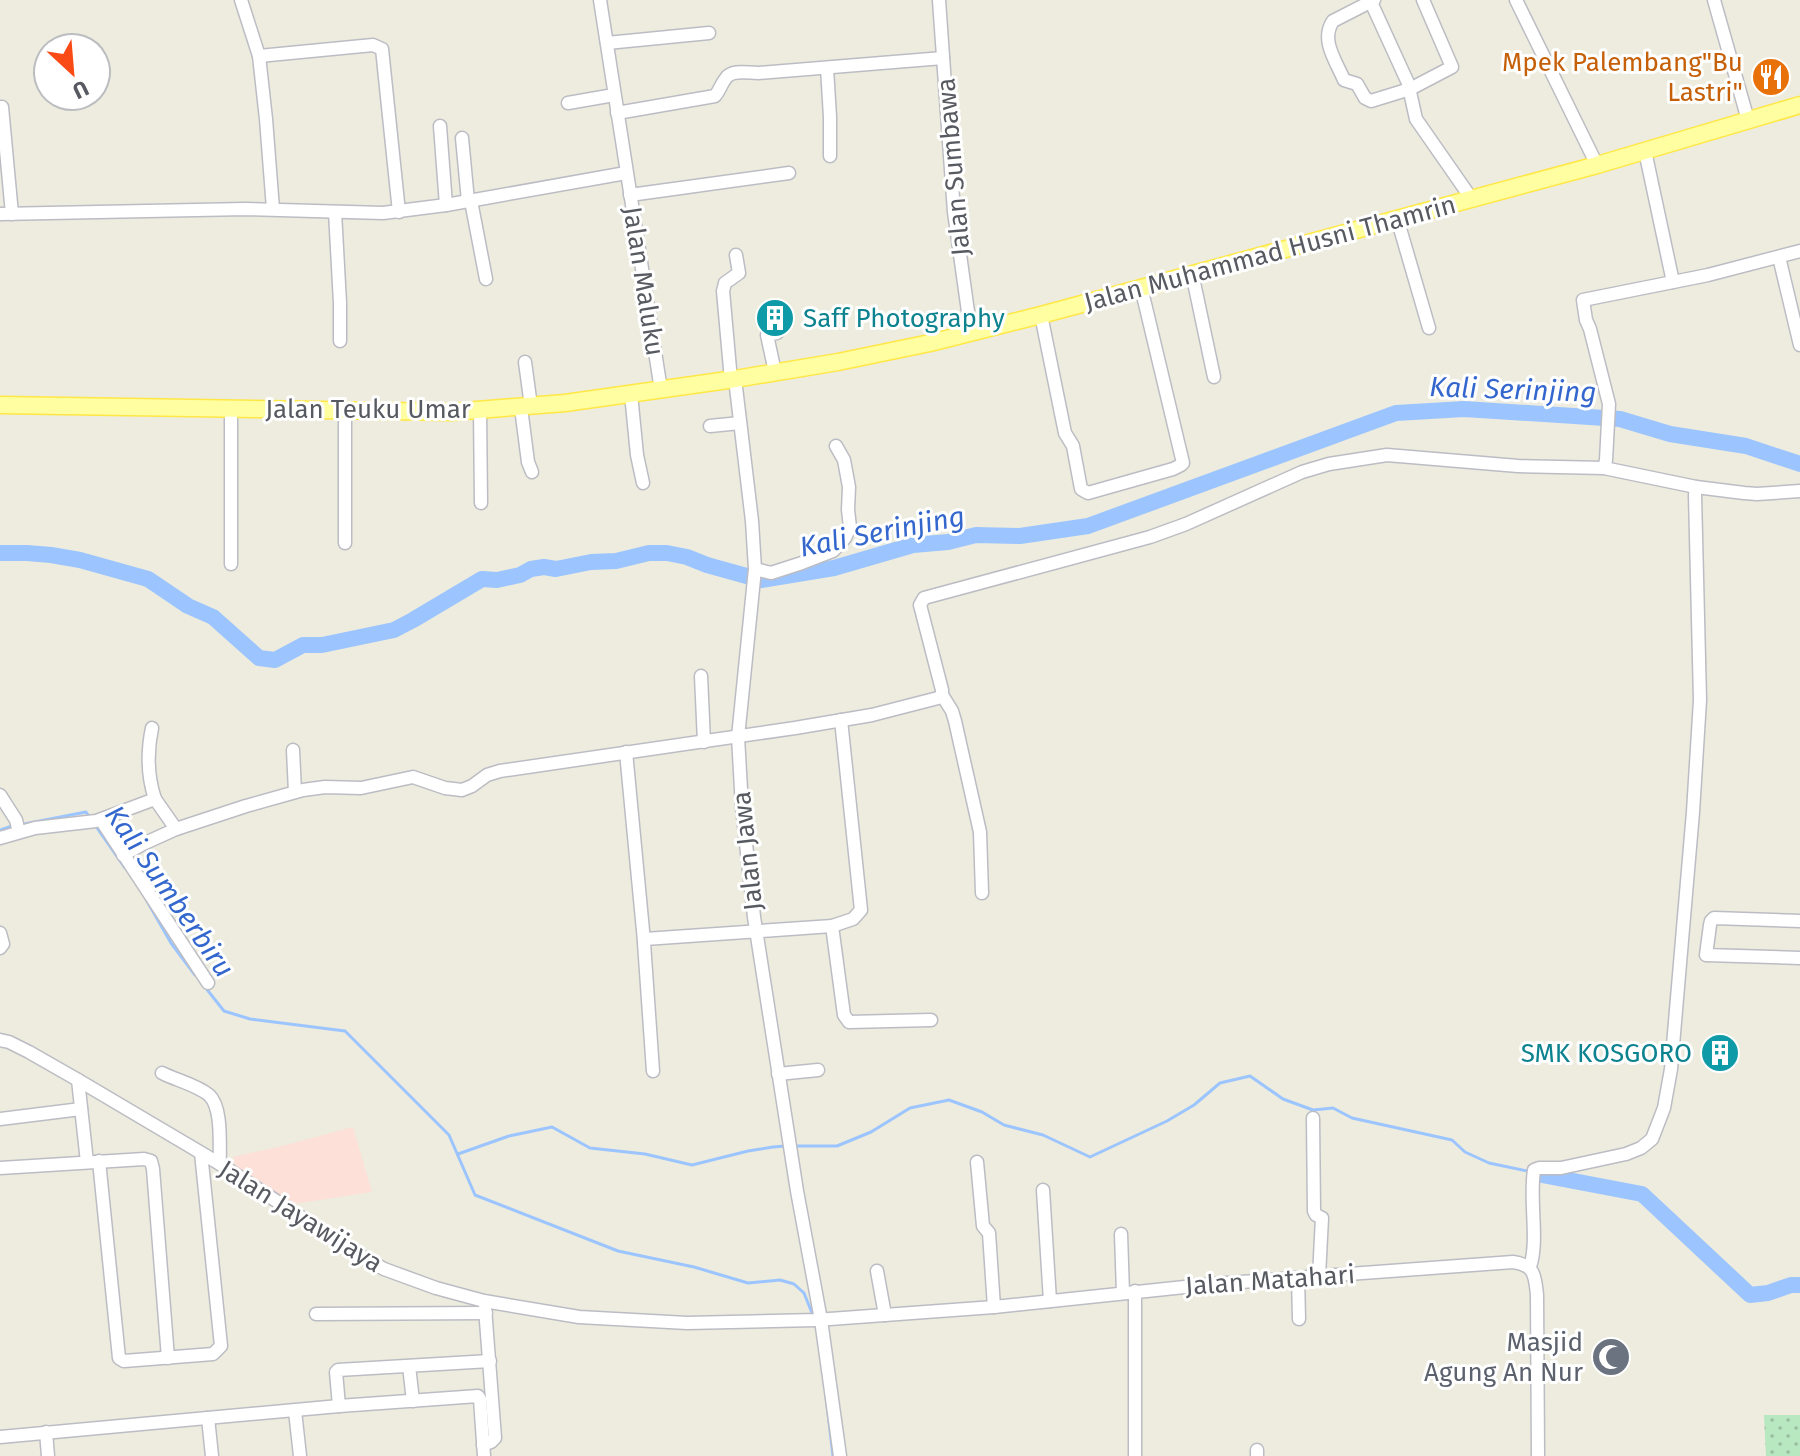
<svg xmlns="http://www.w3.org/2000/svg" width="1800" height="1456" viewBox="0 0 1800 1456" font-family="'Fira Sans',sans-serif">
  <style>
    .medical { fill: #fde0d7 }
    .park { fill: url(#park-dots) }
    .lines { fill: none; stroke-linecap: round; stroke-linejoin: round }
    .stream { stroke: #9cc5ff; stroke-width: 3 }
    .river { stroke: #9cc5ff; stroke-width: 16 }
    .minor-casing { stroke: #bcbdc4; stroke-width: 15 }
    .major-casing { stroke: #ffe745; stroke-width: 19 }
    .minor { stroke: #fff; stroke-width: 12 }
    .major { stroke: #fffea1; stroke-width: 16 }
    .labels { text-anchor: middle; stroke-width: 6; stroke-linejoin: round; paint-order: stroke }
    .food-label { font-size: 26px; fill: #c56008; stroke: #fff; text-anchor: end }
    .street-label { font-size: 26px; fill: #585a61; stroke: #fff }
    .culture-label { font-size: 26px; fill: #0d838f; stroke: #fff; text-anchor: start }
    .worship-label { font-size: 26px; fill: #5b616d; stroke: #fff; text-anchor: end }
    .water-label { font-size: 28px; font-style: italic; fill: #3467cd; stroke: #fff }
  </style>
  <defs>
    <pattern id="park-dots" width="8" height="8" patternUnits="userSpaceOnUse" patternTransform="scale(2)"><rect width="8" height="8" fill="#b7e8bf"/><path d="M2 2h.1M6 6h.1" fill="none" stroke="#98bf9f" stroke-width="1.8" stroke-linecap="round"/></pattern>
  </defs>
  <rect width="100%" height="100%" fill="#edecde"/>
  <polygon class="medical" points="353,1127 372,1192 287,1205 236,1174 233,1157 282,1146"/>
  <polygon class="park" points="1764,1415 1800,1415 1800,1456 1766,1456"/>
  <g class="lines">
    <g class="stream">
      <polyline points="19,825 86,812 91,819"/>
      <polyline points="95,825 125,868"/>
      <polyline points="0,830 12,826"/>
      <polyline points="147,901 171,943 195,975"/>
      <polyline points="205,987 224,1011 250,1019 345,1031 449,1135 475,1195 618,1251 694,1267 748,1283 780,1280 794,1284 804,1293 814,1318"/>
      <polyline points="792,1146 837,1146 871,1132 910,1108 949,1100 982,1112 1004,1125 1043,1135 1090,1157 1167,1121 1194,1105 1220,1083 1250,1076 1283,1099 1313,1110 1333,1108 1352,1118 1452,1140 1465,1152 1489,1163 1532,1172"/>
      <polyline points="458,1154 509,1136 552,1127 590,1148 645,1154 692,1165 748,1151 773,1147 785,1146"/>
      <polyline points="826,1396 833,1456"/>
    </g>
    <g class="river">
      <polyline points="0,553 27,553 51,555 80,560 148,579 188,606 213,617 259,658 275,660 303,645 322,645 394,630 413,620 482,579 497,580 520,575 531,569 544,567 556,569 591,562 616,561 649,553 667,553 687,557 707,565 761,580 834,568 913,545 948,542 976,535 1020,536 1088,526 1396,413 1464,409 1620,419 1670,434 1746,446 1800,464"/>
      <polyline points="1542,1175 1642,1194 1750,1295 1768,1293 1791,1285 1800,1285"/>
    </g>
    <g class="minor-casing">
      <g id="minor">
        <polyline points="241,0 259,56 266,119 273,209"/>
        <polyline points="600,0 661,390"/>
        <polyline points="939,0 954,212 971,333"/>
        <polyline points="1370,0 1408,83 1416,119 1471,198"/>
        <path d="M1374 0 1333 21C1320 40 1336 61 1344 80L1357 84 1365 98 1371 101 1410 89 1452 67 1423 0"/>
        <polyline points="1516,0 1597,165"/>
        <polyline points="1714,0 1748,120"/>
        <polyline points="607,43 709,33"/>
        <polyline points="259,56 373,45 382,49 399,212"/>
        <polyline points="827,68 830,117 830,156"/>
        <polyline points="568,103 614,95"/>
        <polyline points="2,107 12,214"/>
        <path d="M617 113 715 96C720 90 721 84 726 78 732 69 748 73 758 73L943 58"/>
        <polyline points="440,126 446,205"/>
        <polyline points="462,138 468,201"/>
        <polyline points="1645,151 1673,282"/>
        <polyline points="630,195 789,173"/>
        <polyline points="471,201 486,279"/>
        <polyline points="335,212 340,303 340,341"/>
        <polyline points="0,214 245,209 383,213 446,205 626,173"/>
        <polyline points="1397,218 1429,328"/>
        <polyline points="1779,257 1800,345"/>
        <polyline points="1192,273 1214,377"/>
        <polyline points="1041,315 1065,433 1073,446 1081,489 1088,493 1173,469 1181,465 1183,463 1141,287"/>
        <polyline points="525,362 531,406"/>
        <polyline points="775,372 767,335 777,333"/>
        <polyline points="735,379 752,521 755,569 738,737 742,807 754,917 797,1191 821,1320 840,1456"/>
        <polyline points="731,380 723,291 725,283 739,273 736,255"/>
        <polyline points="631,394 637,455 643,483"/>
        <polyline points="521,408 528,462 532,472"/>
        <polyline points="480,410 481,503"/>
        <polyline points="345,411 345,543"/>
        <polyline points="710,426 740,423"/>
        <polyline points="1604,468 1606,460 1609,404 1590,329 1586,320 1583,300 1708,275 1800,251"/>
        <polyline points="231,564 231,409"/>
        <polyline points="755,569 771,573 802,563 833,551 845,538 850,527 848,510 849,487 844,460 836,446"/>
        <polyline points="701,676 704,742"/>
        <polyline points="942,695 952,711 955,721 980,832 982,893"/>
        <path d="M152 728C147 752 147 775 155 799"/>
        <polyline points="293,750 295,792"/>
        <polyline points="626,752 644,941"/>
        <polyline points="0,795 16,820 19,832"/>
        <polyline points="101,820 208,983"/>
        <polyline points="0,838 35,828 96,821 155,799 176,829"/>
        <polyline points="123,855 143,844 176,829 246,806 303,790 325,787 361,788 413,777 445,788 462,790 472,786 487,775 500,771 795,728 872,715 938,698 942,695 942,690 920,605 924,598 1150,537 1186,524 1302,472 1329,464 1387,455 1518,466 1604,468 1696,487 1744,493 1757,494 1800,491"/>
        <polyline points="1800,921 1714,918 1711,921 1710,925 1706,955 1800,958"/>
        <polyline points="832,926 844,1015 849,1022 931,1020"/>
        <polyline points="0,933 3,944 0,948"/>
        <path d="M0 1040 9 1042 29 1052 78 1080 220 1164 354 1252 384 1269 436 1288 484 1301 579 1317 687 1323 816 1320 994 1307 1213 1284 1513 1262C1535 1265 1535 1276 1537 1295L1538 1456"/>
        <polyline points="653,1071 644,943 645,939 832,926 853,919 861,910 841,720"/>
        <path d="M162 1073C176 1080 197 1085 209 1095 223 1108 219 1146 220 1164"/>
        <polyline points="778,1074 818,1070"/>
        <polyline points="78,1080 87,1162"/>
        <polyline points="1313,1118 1314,1211 1316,1215 1322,1218 1319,1276"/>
        <polyline points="0,1119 81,1109"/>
        <polyline points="99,1161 119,1358 124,1361 213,1354 221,1346 201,1153"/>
        <polyline points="977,1162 983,1226 989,1233 994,1307"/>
        <polyline points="0,1168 144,1159 151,1161 153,1169 168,1358"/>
        <polyline points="1043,1190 1050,1301"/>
        <polyline points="1121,1234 1123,1293"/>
        <path d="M1530 1267C1539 1239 1529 1202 1534 1170L1539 1168H1561L1626 1154 1641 1148 1652 1139 1664 1108 1671 1069 1676 1010 1693 812 1700 700 1695 495 1696 487"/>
        <polyline points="877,1271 885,1315"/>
        <polyline points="1298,1278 1299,1319"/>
        <polyline points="316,1314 486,1313"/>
        <polyline points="409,1366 413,1401"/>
        <polyline points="339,1406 336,1372 338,1370 490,1361"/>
        <polyline points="295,1411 300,1456"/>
        <polyline points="208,1418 212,1456"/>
        <polyline points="46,1432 48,1456"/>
        <polyline points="0,1437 339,1406 478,1396 480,1399 484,1456"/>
        <polyline points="483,1445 491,1442 495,1438 485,1308"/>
        <polyline points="1257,1450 1257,1456"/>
        <polyline points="1135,1456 1135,1291"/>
      </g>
    </g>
    <g class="major-casing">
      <polyline id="major" points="0,405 452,412 565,403 735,379 838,362 930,343 1041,315 1597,165 1800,105"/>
    </g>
    <use href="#minor" class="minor"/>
    <use href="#major" class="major"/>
  </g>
  <defs>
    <g id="restaurant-disc" transform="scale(2)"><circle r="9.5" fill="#e8710a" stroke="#fff"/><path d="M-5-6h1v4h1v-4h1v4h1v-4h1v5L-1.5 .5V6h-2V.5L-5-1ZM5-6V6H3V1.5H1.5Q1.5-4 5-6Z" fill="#fff"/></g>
    <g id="building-disc" transform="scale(2)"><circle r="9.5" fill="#0f9aa8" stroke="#fff"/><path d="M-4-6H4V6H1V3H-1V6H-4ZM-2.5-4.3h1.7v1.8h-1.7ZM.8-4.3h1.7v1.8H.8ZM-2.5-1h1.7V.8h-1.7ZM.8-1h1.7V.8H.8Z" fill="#fff"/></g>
    <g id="mosque-disc" transform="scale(2)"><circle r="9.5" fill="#6b7280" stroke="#fff"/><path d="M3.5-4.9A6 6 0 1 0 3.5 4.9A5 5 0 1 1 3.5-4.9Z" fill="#fff"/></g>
  </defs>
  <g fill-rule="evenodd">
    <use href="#restaurant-disc" x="1771" y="77"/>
    <use href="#building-disc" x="775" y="318"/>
    <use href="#building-disc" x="1720" y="1053"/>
    <use href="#mosque-disc" x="1611" y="1357"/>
  </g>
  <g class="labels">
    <g class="food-label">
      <text x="1743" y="71">Mpek Palembang"Bu<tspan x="1743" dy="30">Lastri"</tspan></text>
    </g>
    <g class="street-label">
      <text transform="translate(953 167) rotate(-95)" y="9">Jalan Sumbawa</text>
      <text transform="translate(1270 253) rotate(-15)" y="9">Jalan Muhammad Husni Thamrin</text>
      <text transform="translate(644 281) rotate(81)" y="9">Jalan Maluku</text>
      <text x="368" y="418">Jalan Teuku Umar</text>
      <text transform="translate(747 851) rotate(-96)" y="9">Jalan Jawa</text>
      <text transform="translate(301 1216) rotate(32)" y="9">Jalan Jayawijaya</text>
      <text transform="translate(1270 1280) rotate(-4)" y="9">Jalan Matahari</text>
    </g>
    <g class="culture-label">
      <text x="803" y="327">Saff Photography</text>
      <text x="1692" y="1062" text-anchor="end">SMK KOSGORO</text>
    </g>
    <g class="worship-label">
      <text x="1583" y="1351">Masjid<tspan x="1583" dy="30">Agung An Nur</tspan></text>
    </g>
    <g class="water-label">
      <text transform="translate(1513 389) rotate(2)" y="10">Kali Serinjing</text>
      <text transform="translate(882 531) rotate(-11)" y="10">Kali Serinjing</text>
      <text transform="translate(170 891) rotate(55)" y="10">Kali Sumberbiru</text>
    </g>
  </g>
  <g transform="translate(72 72) rotate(154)"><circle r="38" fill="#ffffff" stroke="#bcbdc0" stroke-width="2"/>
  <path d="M0-6L14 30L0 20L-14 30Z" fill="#fa4b17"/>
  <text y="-12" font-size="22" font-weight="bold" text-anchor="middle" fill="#585a61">U</text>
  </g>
</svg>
